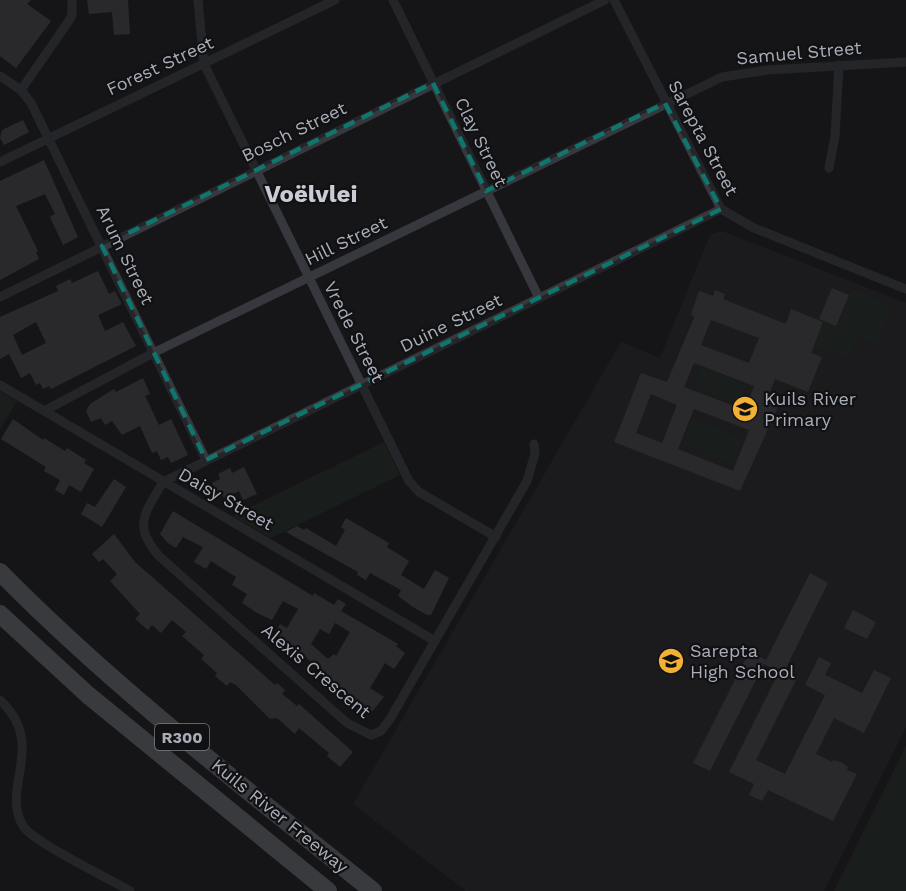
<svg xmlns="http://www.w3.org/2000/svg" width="906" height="891" viewBox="0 0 906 891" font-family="'Work Sans',sans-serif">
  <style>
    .built { fill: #222225 }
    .green { fill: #1e261f }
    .building { fill: #404145; fill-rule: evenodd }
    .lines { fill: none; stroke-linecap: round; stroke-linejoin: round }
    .minor { stroke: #37383d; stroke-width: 9 }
    .motorway { stroke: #63666e; stroke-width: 18 }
    .marked { fill: none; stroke: #0f766e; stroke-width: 4.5; stroke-dasharray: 12 8; stroke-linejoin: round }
    .labels { text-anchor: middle; stroke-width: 4.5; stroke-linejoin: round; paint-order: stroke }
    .shield { fill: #111113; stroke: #7b7e86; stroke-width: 1.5 }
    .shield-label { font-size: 16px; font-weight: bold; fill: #a8adb8 }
    .street-label { font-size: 18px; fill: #a8adb8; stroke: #111113 }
    .poi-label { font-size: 18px; fill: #a8adb8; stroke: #111113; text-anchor: start }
    .district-label { font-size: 24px; font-weight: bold; fill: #c9ccd4; stroke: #111113 }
  </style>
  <rect width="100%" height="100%" fill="#161618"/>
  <polygon class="built" points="722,231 906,303 906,727 824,891 466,891 353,804 621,342 660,358 710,235"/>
  <g class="green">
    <polygon points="852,289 891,304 876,344 857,337 848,359 813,345 823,322 838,327"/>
    <polygon points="701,367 746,385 738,406 692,388"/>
    <polygon points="0,391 17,401 0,430"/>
    <polygon points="692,418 743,438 733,464 682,444"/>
    <polygon points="384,442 400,475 271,538 232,516"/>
    <polygon points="906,746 906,891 834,891"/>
  </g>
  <g class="building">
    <polygon points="0,0 31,0 27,4 51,21 16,68 0,56"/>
    <polygon points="87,0 128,0 130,34 114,35 112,12 89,14"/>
    <polygon points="23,120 29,132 4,145 0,138 2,130"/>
    <polygon points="44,160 78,237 63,245 50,217 55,214 45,194 16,206 38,251 36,252 39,259 0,280 0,181"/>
    <path d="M98 271 109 294 115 291 122 304 98 315 105 331 123 322 136 346 51 389 49 386 43 389 40 383 36 385 30 373 21 378 9 354 0 359V317L58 291 56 286 70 279 72 283ZM36 322 46 343 22 355 13 335Z"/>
    <polygon points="832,288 849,295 836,326 819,319"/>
    <path d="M715 290 725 294 723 299 786 324 791 309 823 322 811 353 822 357 808 392 775 379 766 402 778 407 740 491 614 442 641 373 667 382 693 320 694 316 691 315 698 293 700 291 713 296ZM711 320 759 338 749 363 701 345ZM694 363 754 386 745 410 684 387ZM651 394 677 405 662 443 636 433ZM694 409 749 430 733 471 678 449Z"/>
    <polygon points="143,378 150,394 145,396 159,425 171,419 188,455 171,463 168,457 161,460 157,451 152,453 140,426 122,435 112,421 105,425 101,418 91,422 86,411 90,404 114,389 116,392"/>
    <polygon points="13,419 43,440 44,438 65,451 67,448 86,460 84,463 94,469 81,492 69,485 64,495 55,490 60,480 44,471 46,467 1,439"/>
    <polygon points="244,467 257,494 243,500 239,491 224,498 221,492 218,494 212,483 220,479 218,474 230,468 232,473"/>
    <polygon points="114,479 126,487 102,527 81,514 87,503 95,507"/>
    <path d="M173 511 313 596 314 593 334 605 338 599 346 604 341 611 398 644 396 646 405 653 394 669 385 663 370 688 384 697 369 715 322 675 324 673 301 653 289 648 291 645 275 633 280 624 287 628 298 609 283 601 272 620 257 613 242 603 247 594 232 585 236 577 211 561 206 569 194 562 203 547 183 537 176 548 168 543 160 534ZM335 623 350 632 336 656 334 654 328 659 311 644 320 629 329 634Z"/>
    <polygon points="346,518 389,543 387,547 409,561 401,575 424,589 435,570 449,578 431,615 427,615 413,607 398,596 401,590 370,573 366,580 357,575 358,572 286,532 297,526 304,530 306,528 336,546 345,530 341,527"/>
    <polygon points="114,534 135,562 275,685 277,683 285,690 282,694 297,706 299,704 353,752 340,767 327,756 329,753 299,728 295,734 277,718 270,719 236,685 230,682 227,686 215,676 217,673 201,659 204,655 182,636 186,632 172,620 161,633 152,625 148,630 135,619 140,614 110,581 117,574 103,559 99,562 92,554"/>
    <polygon points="810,573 828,583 785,670 798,676 756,760 785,774 825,695 805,685 819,657 831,663 825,675 862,693 874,670 891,678 864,733 834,718 816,754 832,762 833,760 841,762 848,767 847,770 857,774 833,821 768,790 762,801 749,795 754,784 729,772 779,672 764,664"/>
    <polygon points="853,610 876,622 867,639 844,628"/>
    <polygon points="749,652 766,660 710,771 693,763"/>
  </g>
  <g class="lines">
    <g class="minor">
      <polyline points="198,0 204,64 409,481 419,492 496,537"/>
      <polyline points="393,0 539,298"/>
      <polyline points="614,0 721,209 754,228 906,289"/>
      <polyline points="0,76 21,90 31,103 206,460"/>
      <polyline points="21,90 68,22 72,15 72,0"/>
      <polyline points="0,162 335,0"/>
      <polyline points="829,168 835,136 839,65"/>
      <polyline points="0,297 605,0"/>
      <polyline points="0,385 435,641"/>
      <polyline points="44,411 155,352 722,77 768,70 906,62"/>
      <path d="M534 444 535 453 527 481 390 719 381 731 371 735 347 723 159 556C132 525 145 513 163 482L721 209"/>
      <path d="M0 700C48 745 0 787 23 826 33 842 110 879 130 891"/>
    </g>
    <g class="motorway">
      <path d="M0 572C115 689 246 789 373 891"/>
      <polyline points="0,614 88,695 328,891"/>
    </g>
  </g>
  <path d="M0 0H906V891H0ZM433 83 486 191 665 103 721 209 206 460 102 246Z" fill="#161618" fill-opacity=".55" fill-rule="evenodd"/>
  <path class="marked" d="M433 83 486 191 665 103 721 209 206 460 102 246Z"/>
  <defs>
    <g id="school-disc" transform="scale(1.35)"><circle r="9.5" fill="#f2b134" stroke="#111113"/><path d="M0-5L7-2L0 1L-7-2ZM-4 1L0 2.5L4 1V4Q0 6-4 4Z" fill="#111"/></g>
  </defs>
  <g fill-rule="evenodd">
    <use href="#school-disc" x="745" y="409"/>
    <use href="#school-disc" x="671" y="661"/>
  </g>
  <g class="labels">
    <rect class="shield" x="155" y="724" width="54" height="26" rx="4.5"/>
    <g class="shield-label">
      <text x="182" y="743">R300</text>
    </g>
    <g class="street-label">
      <text transform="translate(799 53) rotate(-5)" y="6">Samuel Street</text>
      <text transform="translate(160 66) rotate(-25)" y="6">Forest Street</text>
      <text transform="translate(294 132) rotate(-26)" y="6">Bosch Street</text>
      <text transform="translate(703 138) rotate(62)" y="6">Sarepta Street</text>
      <text transform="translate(481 142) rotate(64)" y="6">Clay Street</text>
      <text transform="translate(346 241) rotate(-26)" y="6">Hill Street</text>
      <text transform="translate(125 255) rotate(64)" y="6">Arum Street</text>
      <text transform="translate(451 323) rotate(-26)" y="6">Duine Street</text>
      <text transform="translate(354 332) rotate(63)" y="6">Vrede Street</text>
      <text transform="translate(226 499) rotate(30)" y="6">Daisy Street</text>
      <text transform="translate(316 671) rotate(40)" y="6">Alexis Crescent</text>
      <text transform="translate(280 816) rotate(39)" y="6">Kuils River Freeway</text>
    </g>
    <g class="poi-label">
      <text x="764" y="405">Kuils River<tspan x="764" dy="21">Primary</tspan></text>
      <text x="690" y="657">Sarepta<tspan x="690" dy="21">High School</tspan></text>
    </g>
    <g class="district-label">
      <text x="311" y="202">Voëlvlei</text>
    </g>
  </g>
</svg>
